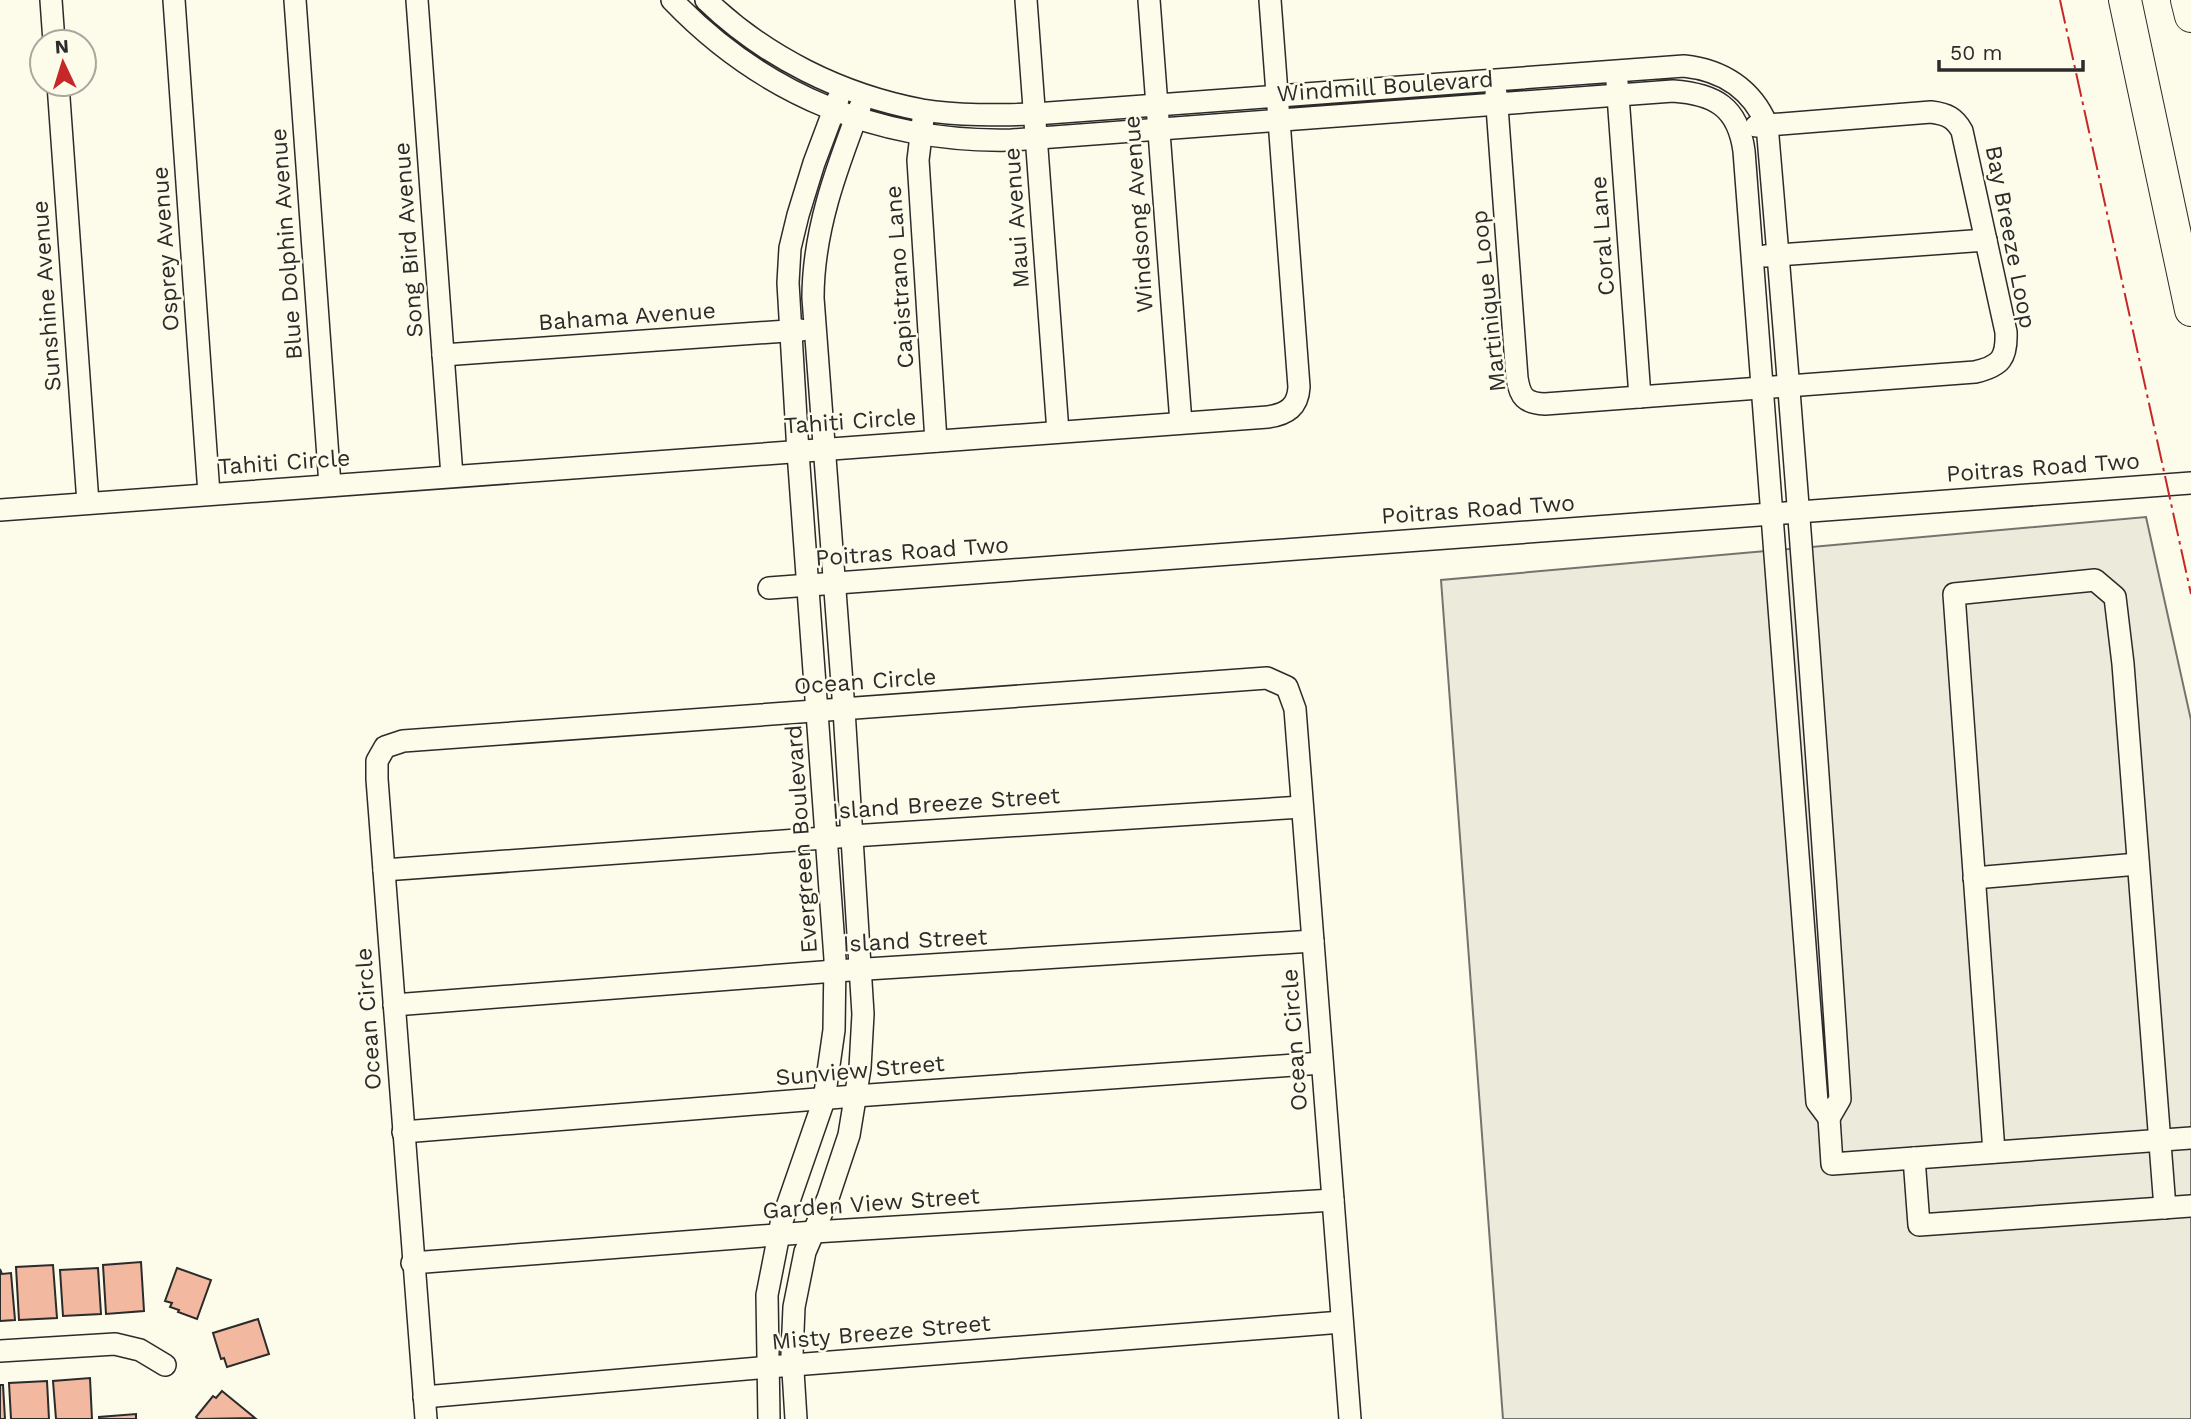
<svg xmlns="http://www.w3.org/2000/svg" width="2191" height="1419" viewBox="0 0 2191 1419" font-family="'Work Sans',sans-serif">
  <style>
    .green { fill: #ecebdb; stroke: #74746e; stroke-width: 2 }
    .building { fill: #f2b8a0; stroke: #2b2b2b; stroke-width: 2 }
    .lines { fill: none; stroke-linecap: round; stroke-linejoin: round }
    .minor-casing { stroke: #2b2b2b; stroke-width: 24 }
    .highway-casing { stroke: #2b2b2b; stroke-width: 34 }
    .minor { stroke: #fdfbea; stroke-width: 21 }
    .highway { stroke: #fdfbea; stroke-width: 32 }
    .power { stroke: #c62828; stroke-width: 2; stroke-dasharray: 24 5 3.5 5; stroke-linecap: butt }
    .labels { text-anchor: middle; stroke-width: 5; stroke-linejoin: round; paint-order: stroke }
    .street-label { font-size: 23px; fill: #2b2b2b; stroke: #fdfbea }
  </style>
  <rect width="100%" height="100%" fill="#fdfbea"/>
  <polygon class="green" points="2146,517 2191,720 2191,1419 1503,1419 1441,580"/>
  <g class="building">
    <polygon points="141,1262 144,1311 106,1314 103,1265"/>
    <polygon points="53,1265 57,1318 19,1320 16,1267"/>
    <polygon points="98,1268 101,1314 63,1316 60,1270"/>
    <polygon points="177,1268 211,1280 197,1319 178,1312 179,1310 170,1307 172,1303 165,1301"/>
    <polygon points="0,1269 2,1274 11,1273 15,1320 0,1321"/>
    <polygon points="258,1319 269,1354 227,1367 224,1358 221,1359 213,1333"/>
    <polygon points="90,1378 92,1419 56,1419 53,1381"/>
    <polygon points="47,1381 49,1419 11,1419 9,1383"/>
    <polygon points="0,1385 3,1385 5,1419 0,1419"/>
    <polygon points="222,1391 255,1418 198,1419 196,1417 213,1396 216,1398"/>
    <polygon points="136,1414 136,1419 99,1419 99,1417"/>
  </g>
  <g class="lines">
    <g class="minor-casing">
      <g id="minor">
        <polyline points="51,0 54,42"/>
        <polyline points="174,0 209,494"/>
        <polyline points="295,0 330,485"/>
        <polyline points="417,0 452,476"/>
        <path d="M672 0C763 95 880 143 1012 140L1673 91C1715 94 1738 107 1744 151L1817 1102 1829 1118 1840 1099C1819 774 1795 450 1767 125 1752 89 1722 70 1684 66L1035 114C997 115 959 116 922 110 842 95 765 57 706 0"/>
        <polyline points="1026,0 1058,432"/>
        <polyline points="1149,0 1181,423"/>
        <polyline points="1617,82 1640,397"/>
        <polyline points="58,84 88,503"/>
        <path d="M1496 93 1517 378C1520 397 1525 403 1545 404L1975 372C2001 366 2007 358 2006 332L1962 131C1955 118 1947 114 1931 112L1756 126"/>
        <polyline points="923,119 918,160 936,441"/>
        <polyline points="1765,256 1986,240"/>
        <polyline points="443,355 801,330"/>
        <path d="M0 510 1268 417C1287 414 1298 407 1299 387L1270 0"/>
        <polyline points="769,588 2191,483"/>
        <polyline points="384,870 852,836 1302,807"/>
        <polyline points="1974,878 2138,864"/>
        <polyline points="394,1005 835,971 1313,941"/>
        <polyline points="1829,1118 1832,1164 2191,1138"/>
        <polyline points="403,1132 855,1096 1322,1063"/>
        <polyline points="1994,1152 1954,594 2095,580 2115,597 2123,664 2165,1208"/>
        <polyline points="1914,1158 1919,1225 2191,1206"/>
        <polyline points="412,1263 814,1232 1333,1200"/>
        <polyline points="0,1351 115,1344 140,1350 165,1365"/>
        <polyline points="424,1397 793,1365 1342,1322"/>
        <polyline points="426,1419 377,779 377,761 385,747 403,741 1267,678 1287,687 1295,709 1350,1419"/>
        <polyline points="769,1419 767,1295 781,1224 824,1100 834,1030 835,959 798,452 788,283 790,248 798,215 814,163 838,99"/>
        <path d="M796 1419 792 1355 794 1307 805 1252 828 1198 849 1135 860 1068 863 1014 844 710 813 298C813 231 836 170 860 107"/>
      </g>
    </g>
    <g class="highway-casing">
      <g id="highway">
        <polyline points="2125,0 2191,310"/>
        <polyline points="2187,0 2191,16"/>
      </g>
    </g>
    <use href="#minor" class="minor"/>
    <use href="#highway" class="highway"/>
    <polyline class="power" points="2060,0 2191,594"/>
  </g>
  <g class="labels">
    <g class="street-label">
      <text transform="translate(1385 86) rotate(-4)" y="8">Windmill Boulevard</text>
      <text transform="translate(1138 214) rotate(-94)" y="8">Windsong Avenue</text>
      <text transform="translate(1016 218) rotate(-94)" y="8">Maui Avenue</text>
      <text transform="translate(1602 236) rotate(-94)" y="8">Coral Lane</text>
      <text transform="translate(2011 237) rotate(79)" y="8">Bay Breeze Loop</text>
      <text transform="translate(408 240) rotate(-94)" y="8">Song Bird Avenue</text>
      <text transform="translate(286 244) rotate(-94)" y="8">Blue Dolphin Avenue</text>
      <text transform="translate(165 249) rotate(-94)" y="8">Osprey Avenue</text>
      <text transform="translate(899 277) rotate(-94)" y="8">Capistrano Lane</text>
      <text transform="translate(46 296) rotate(-94)" y="8">Sunshine Avenue</text>
      <text transform="translate(1488 301) rotate(-96)" y="8">Martinique Loop</text>
      <text transform="translate(627 316) rotate(-4)" y="8">Bahama Avenue</text>
      <text transform="translate(850 421) rotate(-4)" y="8">Tahiti Circle</text>
      <text transform="translate(284 462) rotate(-4)" y="8">Tahiti Circle</text>
      <text transform="translate(2043 467) rotate(-4)" y="8">Poitras Road Two</text>
      <text transform="translate(1478 509) rotate(-4)" y="8">Poitras Road Two</text>
      <text transform="translate(912 551) rotate(-4)" y="8">Poitras Road Two</text>
      <text transform="translate(865 681) rotate(-4)" y="8">Ocean Circle</text>
      <text transform="translate(946 803) rotate(-4)" y="8">Island Breeze Street</text>
      <text transform="translate(801 839) rotate(-94)" y="8">Evergreen Boulevard</text>
      <text transform="translate(915 940) rotate(-3)" y="8">Island Street</text>
      <text transform="translate(368 1019) rotate(-94)" y="8">Ocean Circle</text>
      <text transform="translate(1294 1040) rotate(-94)" y="8">Ocean Circle</text>
      <text transform="translate(860 1070) rotate(-5)" y="8">Sunview Street</text>
      <text transform="translate(871 1203) rotate(-4)" y="8">Garden View Street</text>
      <text transform="translate(881 1332) rotate(-5)" y="8">Misty Breeze Street</text>
    </g>
  </g>
  <g transform="translate(63 63) rotate(356)"><circle r="33" fill="#fdfbea" stroke="#a9a89e" stroke-width="2"/>
  <path d="M0-5L12 26L0 18L-12 26Z" fill="#c62828"/>
  <text y="-10" font-size="19" font-weight="bold" text-anchor="middle" fill="#2b2b2b">N</text>
  </g>
  <path d="M1939 60v10h144v-10" fill="none" stroke="#2b2b2b" stroke-width="3.5"/>
  <text x="1950" y="60" font-size="21" fill="#2b2b2b" stroke="#fdfbea" stroke-width="5" paint-order="stroke">50 m</text>
</svg>
